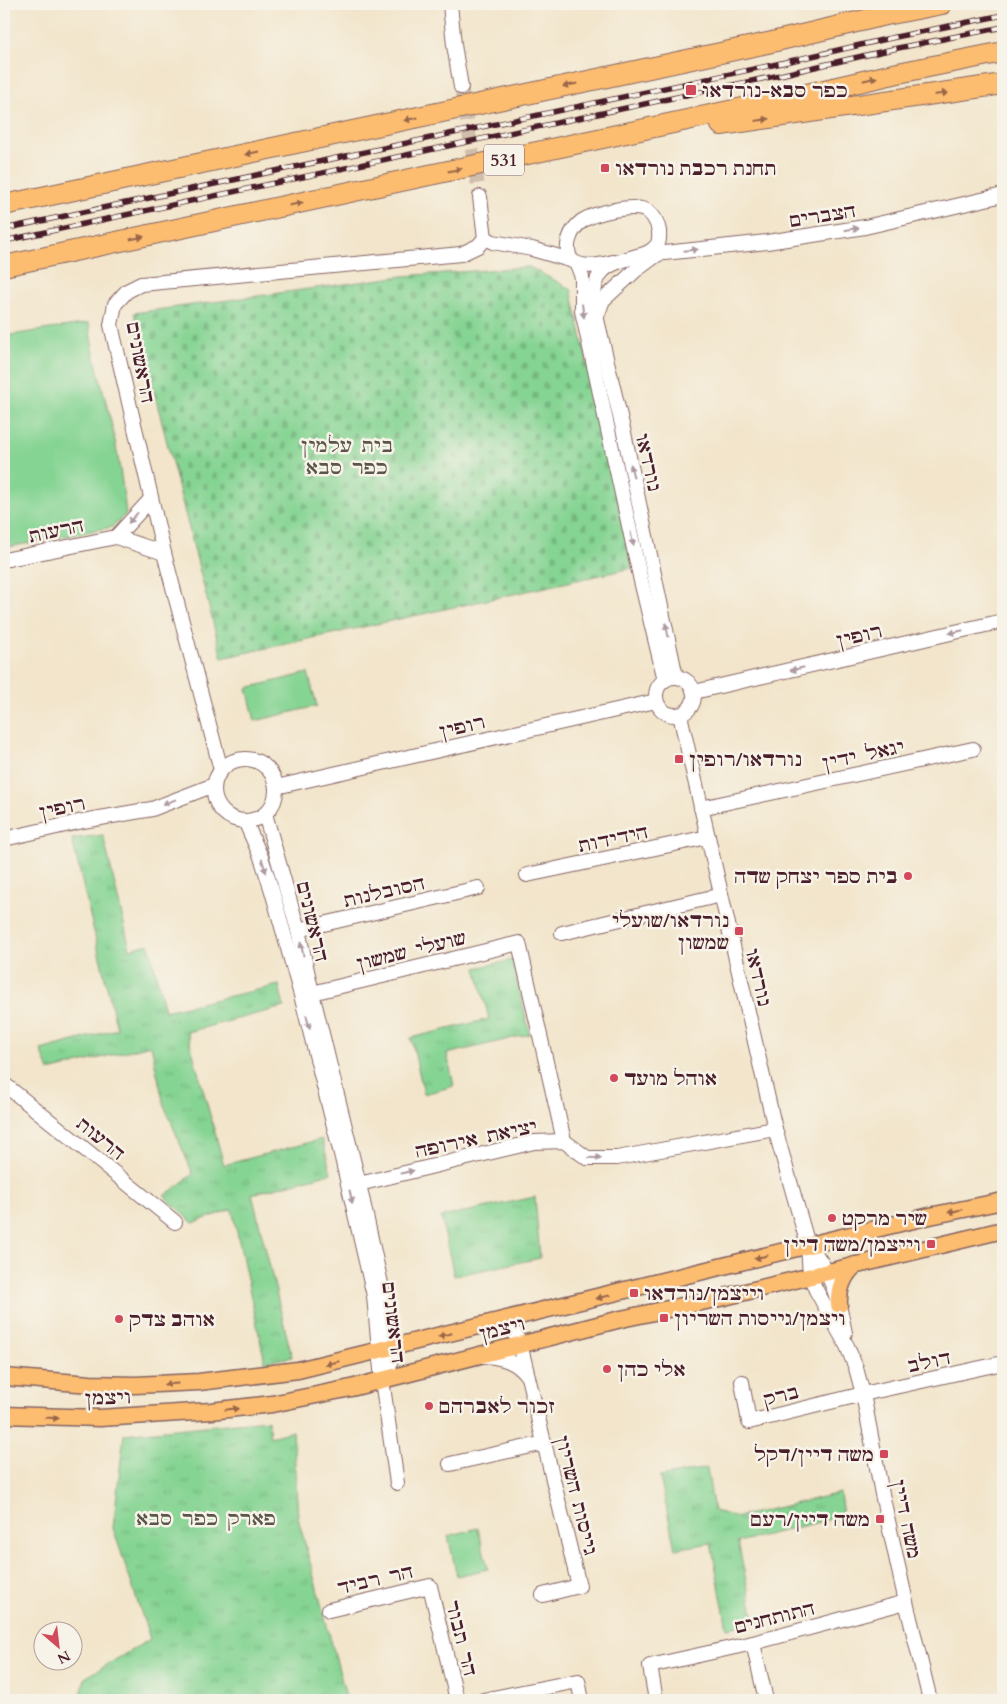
<svg xmlns="http://www.w3.org/2000/svg" width="1007" height="1704" viewBox="0 0 1007 1704" font-family="Cardo,'Frank Ruhl Libre',serif">
  <style>
    .grass { fill: #85d493; stroke: #687a5f }
    .cemetery { fill: url(#cemetery-stones); stroke: #687a5f }
    .park { fill: url(#park-tufts); stroke: #687a5f }
    .lines { fill: none; stroke-linecap: round; stroke-linejoin: round }
    .minor-tunnel { stroke: #d0bdab; stroke-width: 14; stroke-dasharray: 14 7; stroke-linecap: butt }
    .minor-casing { stroke: #856463; stroke-width: 16 }
    .major-casing { stroke: #856463; stroke-width: 19 }
    .highway-casing { stroke: #856463; stroke-width: 22 }
    .minor { stroke: #fff; stroke-width: 14 }
    .major { stroke: #fcbd6f; stroke-width: 16 }
    .highway { stroke: #fcbd6f; stroke-width: 20 }
    .rail-casing { stroke: #4a1f2b; stroke-width: 5.5 }
    .rail { stroke: #f7f3e8; stroke-width: 4; stroke-dasharray: 11; stroke-linecap: butt }
    .oneway { fill: #9a664a }
    .oneway2 { fill: #ae9aa0 }
    .poi-dot { fill: #d1495b; stroke: #f7f3e8; stroke-width: 2 }
    .labels { text-anchor: middle; stroke-width: 5; stroke-linejoin: round; paint-order: stroke }
    .shield { fill: #f7f3e8; stroke: #7e5f64; stroke-width: 1 }
    .shield-label { font-size: 18px; font-weight: bold; fill: #4a1f2b }
    .poi-label { font-size: 19px; font-weight: bold; fill: #4a1f2b; stroke: #f7f3e8; text-anchor: start }
    .street-label { font-size: 19px; fill: #4a1f2b; stroke: #f7f3e8 }
    .park-label { font-size: 19px; fill: #5c554a; stroke: #f7f3e8 }
  </style>
  <defs>
    <pattern id="cemetery-stones" width="16" height="16" patternUnits="userSpaceOnUse" patternTransform="scale(1.25)"><rect width="16" height="16" fill="#85d493"/><path d="M2 7V4a2 2 0 0 1 4 0v3zM10 15v-3a2 2 0 0 1 4 0v3z" fill="#74b67f"/></pattern>
    <pattern id="park-tufts" width="24" height="20" patternUnits="userSpaceOnUse" patternTransform="scale(1.25)"><rect width="24" height="20" fill="#85d493"/><path d="M3 7l-1-3M5 7V3M7 7l1-3M15 17l-1-3M17 17v-4M19 17l1-3" fill="none" stroke="#74b67f"/></pattern>
  </defs>
  <rect width="100%" height="100%" fill="#f7f3e8"/>
  <filter id="ink" filterUnits="userSpaceOnUse"><feTurbulence type="fractalNoise" baseFrequency=".02" numOctaves="2"/><feDisplacementMap in="SourceGraphic" scale="10" xChannelSelector="R" yChannelSelector="G"/><feConvolveMatrix kernelMatrix="1 2 1 2 8 2 1 2 1" color-interpolation-filters="sRGB"/></filter>
  <filter id="wash" filterUnits="userSpaceOnUse"><feTurbulence type="fractalNoise" baseFrequency=".0096" numOctaves="4" result="noise"/><feDisplacementMap in="SourceGraphic" scale="20" xChannelSelector="R" yChannelSelector="G"/><feGaussianBlur stdDeviation="1.12" result="paint"/><feColorMatrix in="noise" values="0 0 0 0 0 0 0 0 0 0 0 0 0 0 0 0 0 1.4 0 .05"/><feComposite in="paint" operator="in"/></filter>
  <g filter="url(#wash)">
    <rect width="100%" height="100%" fill="#f2e5cb"/>
    <g class="grass">
      <path d="M89 323C93 358 104 392 112 426 118 455 123 485 126 514L112 527 4 548V336Z"/>
      <polygon points="308,673 317,706 255,721 247,688"/>
      <polygon points="478,1528 488,1569 457,1576 448,1536"/>
    </g>
    <polygon class="cemetery" points="529,267 571,289 632,568 222,658 134,313 403,276"/>
    <g class="park">
      <polygon points="103,835 130,949 149,944 165,1011 279,985 284,1007 187,1032 224,1165 322,1139 331,1173 252,1194 292,1357 265,1362 232,1209 193,1223 164,1196 193,1174 164,1105 151,1045 49,1071 41,1050 117,1029 72,839"/>
      <polygon points="512,960 530,1034 447,1054 454,1086 424,1094 411,1038 489,1019 476,968"/>
      <polygon points="535,1197 540,1258 454,1276 441,1217"/>
      <polygon points="268,1420 270,1437 293,1431 298,1518 347,1700 80,1700 85,1678 150,1639 113,1528 124,1434"/>
      <polygon points="707,1468 714,1511 738,1517 840,1493 843,1516 738,1542 755,1623 727,1628 711,1543 675,1549 660,1477"/>
    </g>
  </g>
  <g filter="url(#ink)">
    <g class="lines">
      <polyline class="minor-tunnel" points="461,87 480,197"/>
      <g class="minor-casing">
        <g id="minor">
          <polyline points="450,4 454,45 461,87"/>
          <polyline points="480,197 485,238"/>
          <polyline points="485,238 493,242 532,249 570,260"/>
          <polyline points="646,255 767,242 865,227 1003,195"/>
          <path d="M613 262C599 265 585 269 572 261 563 248 570 230 582 221 591 215 604 212 614 210 636 206 654 205 659 231 659 236 660 241 657 245 653 251 644 255 637 256 605 265 592 270 594 307L624 433 676 677"/>
          <polyline points="577,264 582,277 582,311 641,581 665,680"/>
          <polyline points="597,316 603,300 636,270 658,254"/>
          <polyline points="116,537 151,499"/>
          <polyline points="4,560 116,537 164,553"/>
          <circle cx="675" cy="696" r="19"/>
          <polyline points="694,692 1003,621"/>
          <polyline points="680,715 775,1129 808,1245 810,1276 816,1290 847,1346 856,1368 863,1394 882,1494 906,1602 930,1700"/>
          <circle cx="245" cy="790" r="31"/>
          <polyline points="221,770 164,553 111,325 115,304 127,291 141,284 461,254 478,246 485,238"/>
          <polyline points="276,787 656,701"/>
          <polyline points="701,808 973,749"/>
          <polyline points="265,814 298,930 312,993 359,1184 387,1311 391,1358 389,1369 382,1380"/>
          <polyline points="245,821 261,857 272,891 301,995 342,1158 374,1296 382,1380 397,1483"/>
          <polyline points="4,839 83,821 152,809 214,785"/>
          <polyline points="527,875 708,837"/>
          <polyline points="298,930 478,888"/>
          <polyline points="562,933 721,895"/>
          <polyline points="312,993 519,943 564,1141"/>
          <polyline points="4,1084 175,1222"/>
          <polyline points="359,1184 534,1142 564,1141 587,1158 617,1158 775,1129"/>
          <path d="M808 1245C831 1270 839 1301 845 1333"/>
          <polyline points="504,1320 514,1332 520,1344 579,1586 543,1595"/>
          <path d="M484 1356C502 1357 517 1361 528 1377"/>
          <polyline points="742,1382 749,1422 863,1394 1003,1363"/>
          <polyline points="450,1464 545,1443"/>
          <polyline points="329,1610 430,1586 457,1700"/>
          <polyline points="753,1643 766,1700"/>
          <polyline points="483,1700 578,1681 582,1700"/>
          <polyline points="656,1700 650,1666 753,1643 906,1602"/>
        </g>
      </g>
      <g class="major-casing">
        <g id="major">
          <path d="M839 1305C838 1289 843 1276 855 1265"/>
          <polyline points="4,1377 90,1384 135,1385 199,1382 298,1370 834,1239 930,1216 1003,1201"/>
          <polyline points="4,1415 100,1418 211,1411 272,1404 351,1388 621,1319 720,1298 1003,1230"/>
        </g>
      </g>
      <g class="highway-casing">
        <g id="highway">
          <polyline points="721,125 1003,84"/>
          <polyline points="4,205 772,42 886,15 942,4"/>
          <polyline points="4,266 785,99 898,73 1003,52"/>
        </g>
      </g>
      <use href="#minor" class="minor"/>
      <use href="#major" class="major"/>
      <use href="#highway" class="highway"/>
      <g class="rail-casing">
        <g id="rail">
          <polyline points="4,229 777,64 891,38 1003,15"/>
          <polyline points="4,241 780,75 893,49 1003,27"/>
        </g>
      </g>
      <use href="#rail" class="rail"/>
    </g>
    <defs><path id="oneway-solid" d="M-6-.8H1V-3.2L6.5 0L1 3.2V.8H-6Z" transform="scale(1.25)"/></defs>
    <g class="oneway">
      <use href="#oneway-solid" transform="translate(870 79) rotate(-13)"/>
      <use href="#oneway-solid" transform="translate(570 85) rotate(168)"/>
      <use href="#oneway-solid" transform="translate(941 94) rotate(-8)"/>
      <use href="#oneway-solid" transform="translate(411 119) rotate(168)"/>
      <use href="#oneway-solid" transform="translate(762 120) rotate(-8)"/>
      <use href="#oneway-solid" transform="translate(252 153) rotate(168)"/>
      <use href="#oneway-solid" transform="translate(455 170) rotate(-12)"/>
      <use href="#oneway-solid" transform="translate(296 204) rotate(-12)"/>
      <use href="#oneway-solid" transform="translate(137 238) rotate(-12)"/>
      <use href="#oneway-solid" transform="translate(955 1211) rotate(168)"/>
      <use href="#oneway-solid" transform="translate(761 1257) rotate(166)"/>
      <use href="#oneway-solid" transform="translate(603 1297) rotate(166)"/>
      <use href="#oneway-solid" transform="translate(445 1335) rotate(166)"/>
      <use href="#oneway-solid" transform="translate(332 1363) rotate(166)"/>
      <use href="#oneway-solid" transform="translate(171 1384) rotate(177)"/>
      <use href="#oneway-solid" transform="translate(232 1409) rotate(-6)"/>
      <use href="#oneway-solid" transform="translate(52 1418) rotate(3)"/>
    </g>
    <g class="oneway2">
      <use href="#oneway-solid" transform="translate(852 229) rotate(-9)"/>
      <use href="#oneway-solid" transform="translate(691 250) rotate(-5)"/>
      <use href="#oneway-solid" transform="translate(583 311) rotate(82)"/>
      <use href="#oneway-solid" transform="translate(632 471) rotate(-102)"/>
      <use href="#oneway-solid" transform="translate(133 518) rotate(132)"/>
      <use href="#oneway-solid" transform="translate(632 539) rotate(78)"/>
      <use href="#oneway-solid" transform="translate(667 630) rotate(-102)"/>
      <use href="#oneway-solid" transform="translate(956 632) rotate(167)"/>
      <use href="#oneway-solid" transform="translate(797 669) rotate(167)"/>
      <use href="#oneway-solid" transform="translate(169 802) rotate(159)"/>
      <use href="#oneway-solid" transform="translate(264 866) rotate(72)"/>
      <use href="#oneway-solid" transform="translate(302 949) rotate(-102)"/>
      <use href="#oneway-solid" transform="translate(308 1022) rotate(76)"/>
      <use href="#oneway-solid" transform="translate(595 1158) rotate(1)"/>
      <use href="#oneway-solid" transform="translate(407 1172) rotate(-13)"/>
      <use href="#oneway-solid" transform="translate(351 1197) rotate(77)"/>
    </g>
  </g>
  <g class="poi-dot">
    <rect x="685" y="84" width="12" height="12" rx="2.5"/>
    <rect x="600" y="163" width="10" height="10" rx="2.5"/>
    <rect x="674" y="754" width="10" height="10" rx="2.5"/>
    <circle cx="908" cy="876" r="5"/>
    <rect x="734" y="926" width="10" height="10" rx="2.5"/>
    <circle cx="614" cy="1078" r="5"/>
    <circle cx="832" cy="1218" r="5"/>
    <rect x="926" y="1239" width="10" height="10" rx="2.5"/>
    <rect x="629" y="1288" width="10" height="10" rx="2.5"/>
    <rect x="659" y="1313" width="10" height="10" rx="2.5"/>
    <circle cx="119" cy="1319" r="5"/>
    <circle cx="607" cy="1369" r="5"/>
    <circle cx="429" cy="1406" r="5"/>
    <rect x="879" y="1449" width="10" height="10" rx="2.5"/>
    <rect x="875" y="1514" width="10" height="10" rx="2.5"/>
  </g>
  <g class="labels">
    <rect class="shield" x="484" y="144.5" width="40" height="31" rx="4"/>
    <g class="shield-label">
      <text x="504" y="166">531</text>
    </g>
    <g class="poi-label">
      <text x="702" y="97">כפר סבא-נורדאו</text>
      <text x="615" y="175">תחנת רכבת נורדאו</text>
      <text x="689" y="766">נורדאו/רופין</text>
      <text x="898" y="883" text-anchor="end">בית ספר יצחק שדה</text>
      <text x="729" y="927" text-anchor="end">נורדאו/שועלי<tspan x="729" dy="22">שמשון</tspan></text>
      <text x="624" y="1085">אוהל מועד</text>
      <text x="842" y="1225">שיר מרקט</text>
      <text x="921" y="1251" text-anchor="end">וייצמן/משה דיין</text>
      <text x="644" y="1300">וייצמן/נורדאו</text>
      <text x="674" y="1325">ויצמן/גייסות השריון</text>
      <text x="129" y="1326">אוהב צדק</text>
      <text x="617" y="1376">אלי כהן</text>
      <text x="439" y="1413">זכור לאברהם</text>
      <text x="874" y="1461" text-anchor="end">משה דיין/דקל</text>
      <text x="870" y="1526" text-anchor="end">משה דיין/רעם</text>
    </g>
    <g class="street-label">
      <text transform="translate(822 215) rotate(-9)" y="7">הצברים</text>
      <text transform="translate(141 362) rotate(79)" y="7">הראשונים</text>
      <text transform="translate(649 462) rotate(77)" y="7">נורדאו</text>
      <text transform="translate(56 530) rotate(-12)" y="7">הרעות</text>
      <text transform="translate(859 635) rotate(-13)" y="7">רופין</text>
      <text transform="translate(462 726) rotate(-13)" y="7">רופין</text>
      <text transform="translate(863 754) rotate(-12)" y="7">יגאל ידין</text>
      <text transform="translate(62 807) rotate(-12)" y="7">רופין</text>
      <text transform="translate(613 838) rotate(-12)" y="7">הידידות</text>
      <text transform="translate(384 891) rotate(-13)" y="7">הסובלנות</text>
      <text transform="translate(313 921) rotate(76)" y="7">הראשונים</text>
      <text transform="translate(411 950) rotate(-14)" y="7">שועלי שמשון</text>
      <text transform="translate(759 977) rotate(77)" y="7">נורדאו</text>
      <text transform="translate(101 1138) rotate(39)" y="7">הרעות</text>
      <text transform="translate(476 1138) rotate(-12)" y="7">יציאת אירופה</text>
      <text transform="translate(394 1322) rotate(83)" y="7">הראשונים</text>
      <text transform="translate(502 1328) rotate(-14)" y="7">ויצמן</text>
      <text transform="translate(929 1361) rotate(-12)" y="7">דולב</text>
      <text transform="translate(781 1395) rotate(-14)" y="7">ברק</text>
      <text transform="translate(108 1397) rotate(-2)" y="7">ויצמן</text>
      <text transform="translate(577 1495) rotate(76)" y="7">גייסות השריון</text>
      <text transform="translate(907 1519) rotate(78)" y="7">משה דיין</text>
      <text transform="translate(375 1579) rotate(-13)" y="7">הר רביד</text>
      <text transform="translate(774 1617) rotate(-14)" y="7">התותחנים</text>
      <text transform="translate(462 1638) rotate(76)" y="7">הר תבור</text>
    </g>
    <g class="park-label">
      <text x="347" y="452">בית עלמין<tspan x="347" dy="22">כפר סבא</tspan></text>
      <text x="206" y="1525">פארק כפר סבא</text>
    </g>
  </g>
  <rect width="1007" height="1704" fill="none" stroke="#f7f3e8" stroke-width="20"/>
  <g transform="translate(58 1646) rotate(152)"><circle r="24" fill="#f7f3e8" stroke="#b29e9c"/>
  <path d="M0-4L9 19L0 12L-9 19Z" fill="#d1495b"/>
  <text y="-8" font-size="14" font-weight="bold" text-anchor="middle" fill="#4a1f2b">N</text>
  </g>
</svg>
